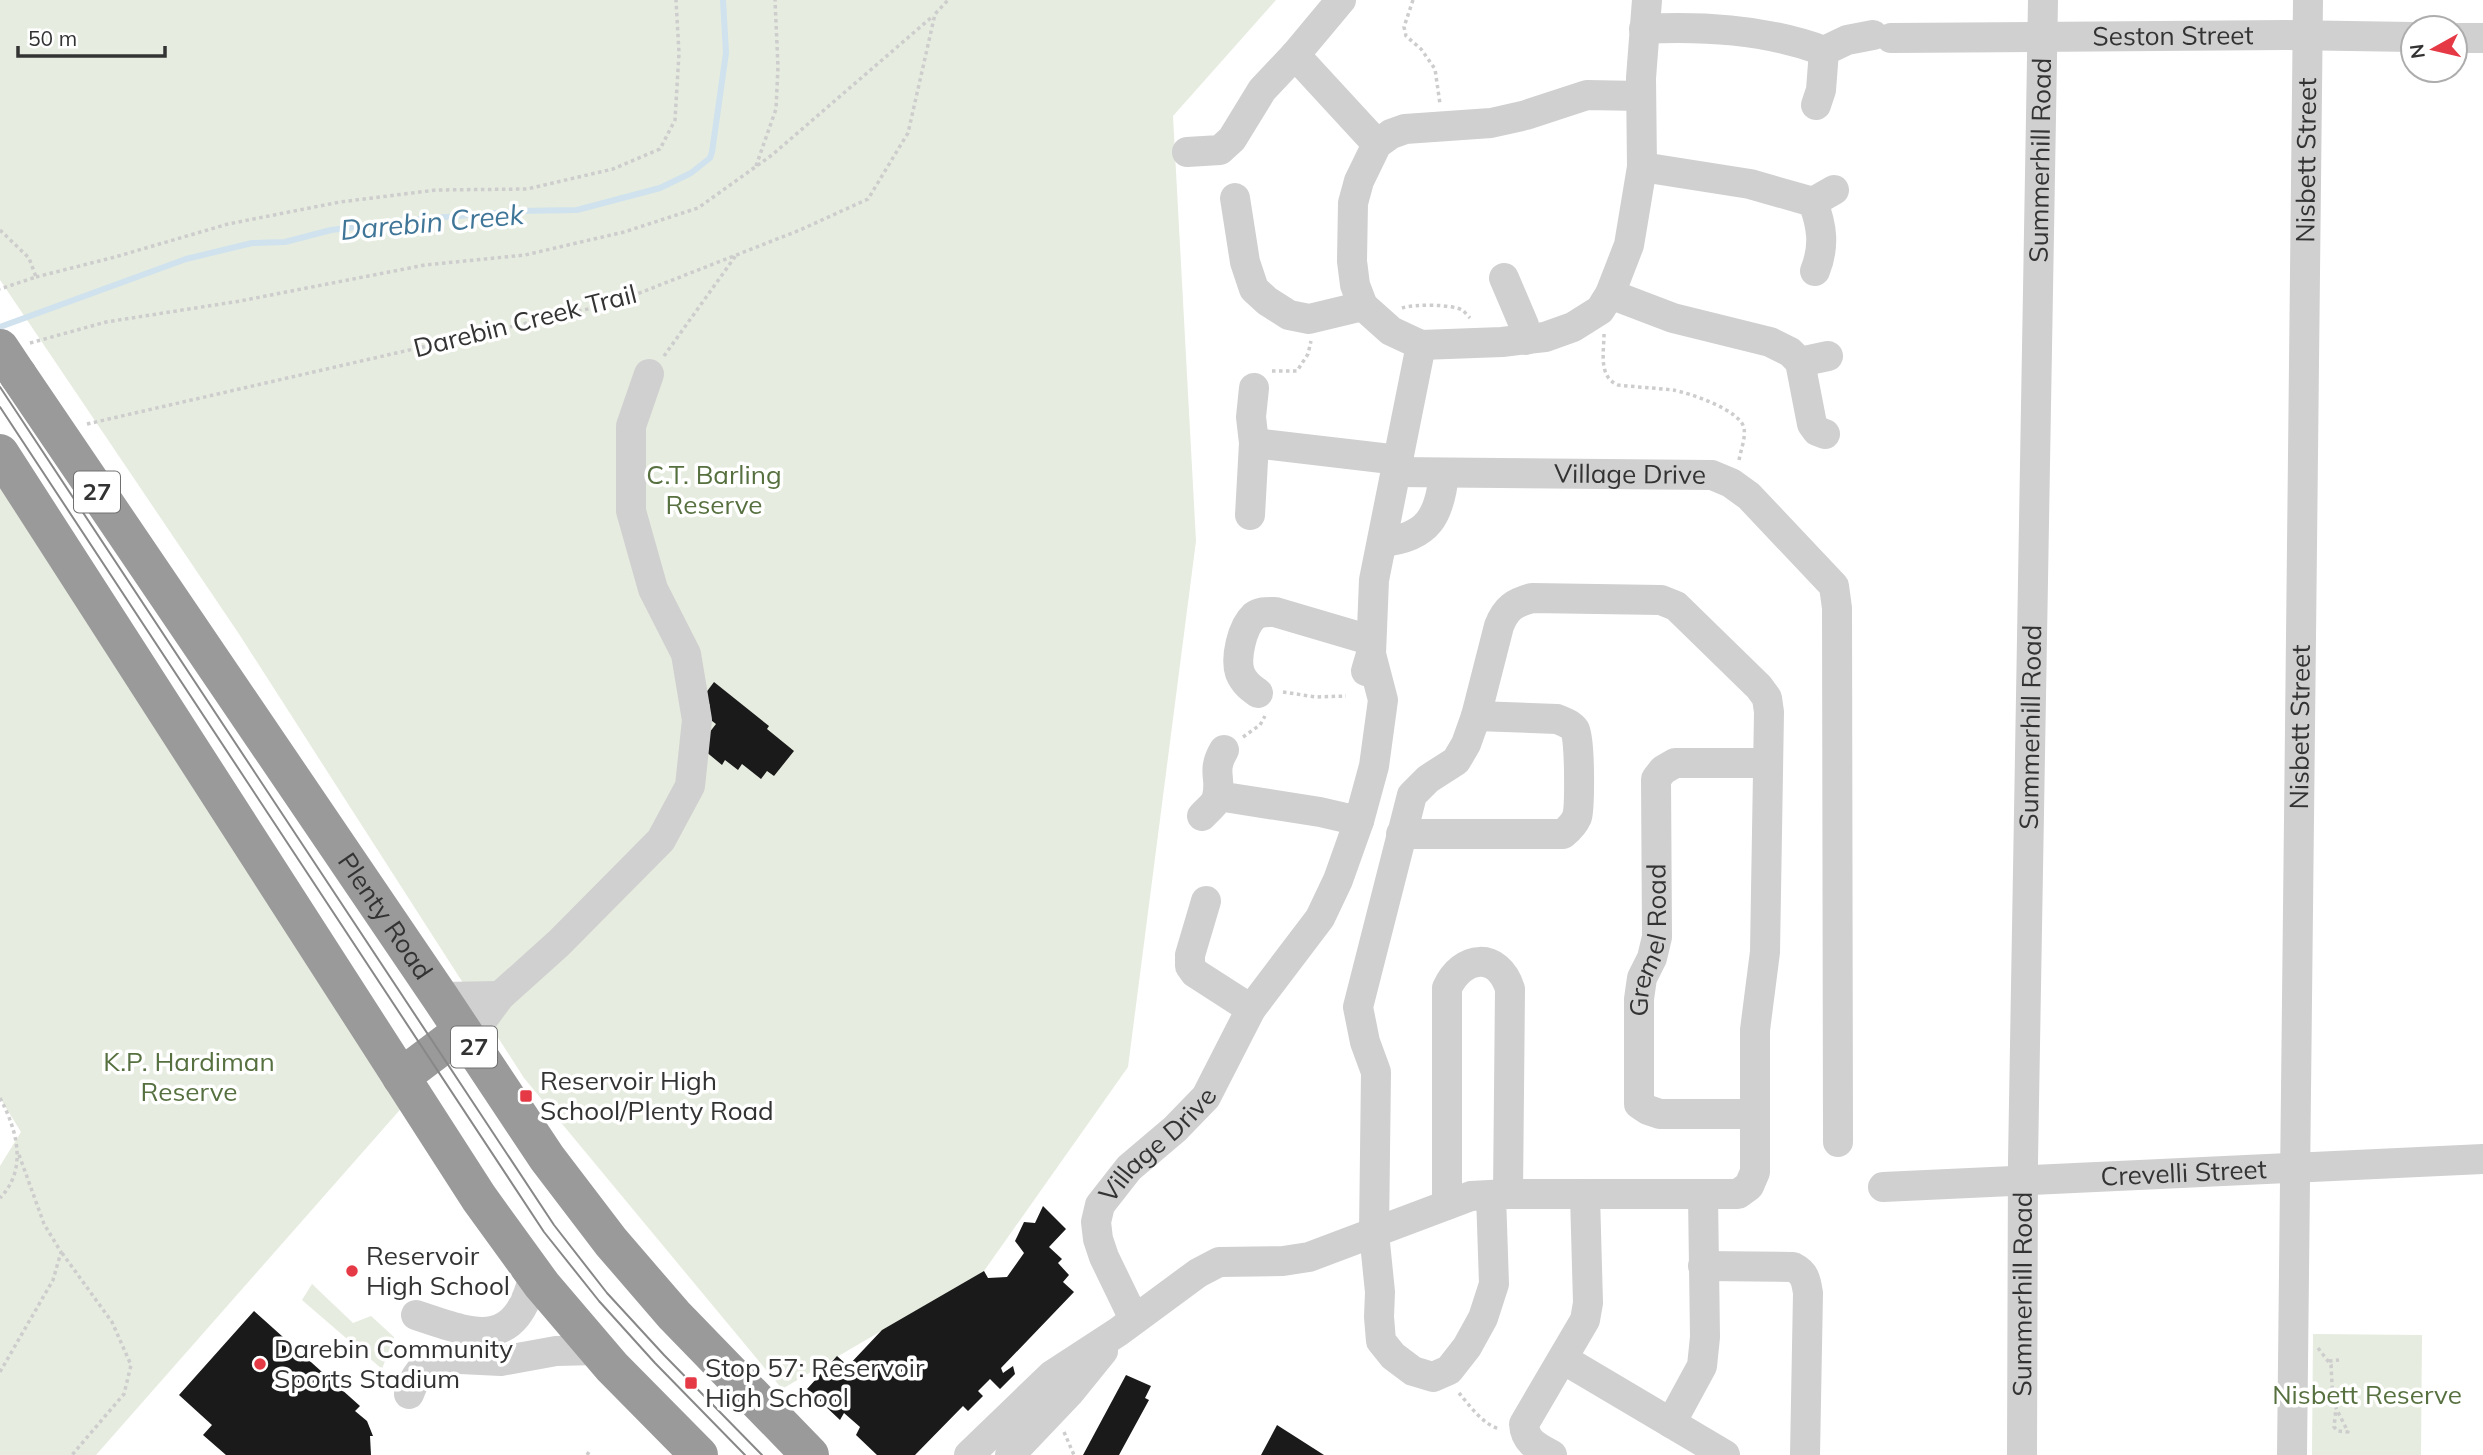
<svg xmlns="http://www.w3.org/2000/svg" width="2483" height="1455" viewBox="0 0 2483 1455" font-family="Mulish,sans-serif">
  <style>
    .green { fill: #e6ecdf }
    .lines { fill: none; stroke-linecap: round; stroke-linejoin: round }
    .stream { stroke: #cfe2ee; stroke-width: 6 }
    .building { fill: #1a1a1a }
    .path { stroke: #cdcdcd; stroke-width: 3.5; stroke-dasharray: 3.5 3.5; stroke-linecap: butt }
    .minor { stroke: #d0d0d0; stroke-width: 30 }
    .highway { stroke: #9a9a9a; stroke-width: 38 }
    .tram { stroke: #888; stroke-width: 2 }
    .highway-bridge { stroke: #9a9a9a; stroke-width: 38 }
    .poi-dot { fill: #e63946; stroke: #fff; stroke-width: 2.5 }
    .labels { text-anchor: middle; stroke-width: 7; stroke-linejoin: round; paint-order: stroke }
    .shield { fill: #fff; stroke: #707070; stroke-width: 2 }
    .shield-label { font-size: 24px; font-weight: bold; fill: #333 }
    .street-label { font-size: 26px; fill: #333; stroke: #fff }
    .park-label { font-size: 26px; fill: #56703f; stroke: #fff }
    .poi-label { font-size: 26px; fill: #333; stroke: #fff; text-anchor: start }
    .water-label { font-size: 28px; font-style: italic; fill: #3f7597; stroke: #fff }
  </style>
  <rect width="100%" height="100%" fill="#fff"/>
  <g class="green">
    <polygon points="0,0 1276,0 1173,116 1196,541 1128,1067 984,1271 782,1389 524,1078 239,634 0,280"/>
    <polygon points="0,462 413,1095 96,1455 0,1455 0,1166 21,1132 0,1098"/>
    <polygon points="312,1284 353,1323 371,1316 394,1337 382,1369 302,1300"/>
    <polygon points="2313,1334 2422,1335 2421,1455 2312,1455"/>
  </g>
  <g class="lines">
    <polyline class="stream" points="0,327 186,259 252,243 285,242 331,230 421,219 518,211 577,210 660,188 691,173 710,158 712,152 726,53 723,0"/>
  </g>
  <g class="building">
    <polygon points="714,682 769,726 767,729 794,751 774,776 767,771 761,779 742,764 738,770 725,760 722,765 699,746 716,724 703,714 710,705 702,698"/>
    <polygon points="1043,1206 1066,1229 1049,1247 1062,1259 1058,1263 1069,1275 1063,1282 1074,1292 1001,1368 1003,1373 1013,1366 1015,1374 1000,1389 990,1379 978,1391 983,1396 968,1411 963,1406 915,1455 877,1455 856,1435 860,1427 844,1413 840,1420 807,1389 837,1356 848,1366 882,1330 984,1271 988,1278 1007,1277 1024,1253 1015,1241 1024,1222 1035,1223"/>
    <polygon points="254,1311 360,1406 355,1411 367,1421 373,1436 370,1436 371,1455 226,1455 203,1435 212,1425 179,1395"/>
    <polygon points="1126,1375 1151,1386 1145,1398 1149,1400 1119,1455 1083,1455"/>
    <polygon points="1277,1425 1324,1455 1261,1455"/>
  </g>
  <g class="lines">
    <g class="path">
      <polyline points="1413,0 1404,27 1406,36 1421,49 1435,69 1440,104"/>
      <polyline points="756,166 776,109 778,67 775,0"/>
      <polyline points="0,230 29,258 36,277 0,289"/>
      <polyline points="36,277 115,257 228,224 340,202 436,190 527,189 613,169 660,149 675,120 679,53 676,0"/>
      <path d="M1402 308C1414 304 1451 304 1462 310 1464 311 1468 316 1470 318"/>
      <path d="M1604 334C1604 352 1598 377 1618 385 1636 387 1655 388 1673 390 1690 393 1740 410 1744 428 1746 438 1740 452 1739 461"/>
      <polyline points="30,343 106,322 240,301 425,265 525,255 624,232 698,208 772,155 933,16"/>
      <polyline points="664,356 737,254"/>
      <polyline points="1272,371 1297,371 1308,354 1311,341"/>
      <polyline points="87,424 614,303 800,230 868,199 908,133 935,14 948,0"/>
      <polyline points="1283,692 1316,697 1346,696"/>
      <polyline points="1243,737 1260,725 1265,716"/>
      <path d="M0 1098C17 1130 28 1169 0 1198"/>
      <polyline points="62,1253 112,1322 131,1365 124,1394 72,1455"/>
      <polyline points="2318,1348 2331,1365 2333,1402 2348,1432 2338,1431 2334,1427 2336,1408"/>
      <polyline points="2329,1361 2339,1360"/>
      <polyline points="0,1372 53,1280 61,1252 44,1224 18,1152"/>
      <path d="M1459 1393C1470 1406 1483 1425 1500 1429"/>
      <polyline points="1064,1432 1074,1455"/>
      <polyline points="587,1455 589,1452"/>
    </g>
    <g class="minor">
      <path d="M1644 29C1703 26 1768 30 1824 51"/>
      <path id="s1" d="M1891 38 2285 35 2413 37"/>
      <polyline points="2455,38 2483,38"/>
      <polyline points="1295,55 1377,144"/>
      <polyline points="1641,96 1587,95 1526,115 1491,123 1405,129 1391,134 1377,144 1359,181 1353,203 1352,261 1355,285 1363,306 1391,331 1421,345 1502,342 1545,337 1573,327 1600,310 1610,294 1629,245 1642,167 1641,78 1647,0"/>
      <polyline points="1816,105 1821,90 1824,51 1847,40 1873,35"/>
      <polyline points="1187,152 1220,150 1232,139 1262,90 1295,55 1341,0"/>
      <polyline points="1642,167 1750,184 1813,202"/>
      <polyline points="1235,198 1245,262 1254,289 1267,301 1289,315 1309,319 1363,306"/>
      <path d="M1815 271C1825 246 1822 226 1813 202L1834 190"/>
      <polyline points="1504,278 1524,325 1526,340"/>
      <polyline points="1610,294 1673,318 1770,342 1790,352 1800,362 1812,424 1817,431 1825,434"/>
      <polyline points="1800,362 1828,356"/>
      <polyline points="1254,443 1399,460"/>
      <path id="s2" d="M1396 472 1712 475 1731 483 1749 496 1834 586 1837 608 1838 1142"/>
      <polyline points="1250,515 1254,443 1251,417 1254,388"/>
      <path d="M1382 542C1428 538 1440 516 1444 473"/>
      <polyline points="1366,671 1371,654 1374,580 1421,345"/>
      <path d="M1258 693C1251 688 1244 683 1240 673 1235 658 1242 627 1254 616 1261 611 1268 612 1275 612L1370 640"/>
      <polyline points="1218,796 1320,812 1359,821"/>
      <path d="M1202 816C1207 810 1216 804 1217 797 1222 777 1211 772 1224 750"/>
      <path d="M1401 834H1563C1569 829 1574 824 1577 817 1580 807 1580 737 1575 730 1571 724 1564 722 1557 719L1476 716"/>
      <polyline points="1206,901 1190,955 1190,966 1195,973 1251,1009"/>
      <polyline points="440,997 500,996"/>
      <polyline points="471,1043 483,1019 500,996 559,943 661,840 690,786 697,720 686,654 653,589 631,511 631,426 649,374"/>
      <path id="s3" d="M1755 1114H1660L1648 1110 1639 1104V999L1642 978 1652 958 1657 937 1656 779 1663 770 1675 763H1768"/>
      <path id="s4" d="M1883 1187 2483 1159"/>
      <path d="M1447 1205V988C1462 955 1498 951 1510 989L1508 1194"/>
      <path d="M1703 1266 1793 1267C1805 1273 1806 1280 1808 1293L1805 1455"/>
      <path d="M416 1315C475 1335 515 1352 534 1275"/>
      <path id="s5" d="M1134 1319 1104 1257 1098 1239 1096 1222 1100 1205 1129 1168 1175 1129 1206 1097 1251 1009 1320 918 1338 880 1359 821 1374 766 1383 700 1371 654"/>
      <polyline points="1563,1359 1725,1455"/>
      <polyline points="409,1394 416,1377 426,1363 440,1358 501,1361 556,1351 598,1350"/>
      <polyline points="1671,1423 1702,1366 1705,1337 1703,1195"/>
      <path d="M969 1455 1052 1375 1118 1332 1198 1273 1219 1262 1283 1261 1309 1257 1471 1196 1508 1194H1738L1749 1186 1755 1172V1030L1765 952 1769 712 1767 698 1759 687 1676 606 1661 600 1532 598C1514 603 1506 608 1499 626L1476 716 1466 744 1456 761 1428 779 1412 795 1358 1007 1365 1042 1376 1072 1374 1233 1380 1292 1379 1317 1381 1341 1393 1356 1413 1371 1433 1377 1449 1370 1467 1347 1483 1318 1494 1284 1491 1195"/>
      <polyline points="1010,1455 1069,1393 1103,1351"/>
      <path d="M1552 1455C1537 1447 1525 1442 1524 1424L1585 1320 1588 1303 1585 1195"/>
      <path id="s6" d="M2022 1455 2023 1161 2043 0"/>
      <path id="s7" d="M2292 1455 2308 0"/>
    </g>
    <g class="highway">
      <path id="s8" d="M18 375 440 997 547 1158 611 1242 674 1315 810 1455"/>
      <polyline points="0,453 479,1198 542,1285 612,1367 699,1455"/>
      <polyline points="401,1077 462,1031"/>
    </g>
    <g class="tram">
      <polyline points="0,387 554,1225 607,1293 664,1355 762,1455"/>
      <polyline points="0,407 544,1232 599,1301 655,1363 745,1455"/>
    </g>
    <polyline class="highway-bridge" points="0,348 18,375"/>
  </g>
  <g class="poi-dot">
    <rect x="519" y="1089" width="14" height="14" rx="3.5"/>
    <circle cx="352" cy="1271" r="7"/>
    <circle cx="260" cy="1364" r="7"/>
    <rect x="684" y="1376" width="14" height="14" rx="3.5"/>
  </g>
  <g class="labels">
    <g class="shield">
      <rect x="74" y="471.5" width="46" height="41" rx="5"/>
      <rect x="451" y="1026.5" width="46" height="41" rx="5"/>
    </g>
    <g class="shield-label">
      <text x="97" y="500">27</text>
      <text x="474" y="1055">27</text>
    </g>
    <g class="street-label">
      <text dy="9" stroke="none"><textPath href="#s1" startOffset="282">Seston Street</textPath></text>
      <text dy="9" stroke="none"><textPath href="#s6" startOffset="1295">Summerhill Road</textPath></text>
      <text dy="9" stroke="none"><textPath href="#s7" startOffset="1295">Nisbett Street</textPath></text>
      <text transform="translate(525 321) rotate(-14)" y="9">Darebin Creek Trail</text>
      <text dy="9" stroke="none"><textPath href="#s2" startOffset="234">Village Drive</textPath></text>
      <text dy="9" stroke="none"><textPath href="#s6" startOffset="728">Summerhill Road</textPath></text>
      <text dy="9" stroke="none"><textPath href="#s7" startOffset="728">Nisbett Street</textPath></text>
      <text dy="9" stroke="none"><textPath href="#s8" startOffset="654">Plenty Road</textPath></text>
      <text dy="9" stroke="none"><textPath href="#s3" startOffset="284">Gremel Road</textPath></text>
      <text dy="9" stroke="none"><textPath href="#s5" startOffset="206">Village Drive</textPath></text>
      <text dy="9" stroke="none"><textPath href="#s4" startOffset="301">Crevelli Street</textPath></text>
      <text dy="9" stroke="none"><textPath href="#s6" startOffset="161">Summerhill Road</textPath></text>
    </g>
    <g class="park-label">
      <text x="714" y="484">C.T. Barling<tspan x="714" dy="30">Reserve</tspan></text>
      <text x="189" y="1071">K.P. Hardiman<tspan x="189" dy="30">Reserve</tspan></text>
      <text x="2367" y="1404">Nisbett Reserve</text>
    </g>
    <g class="poi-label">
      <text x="540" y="1090">Reservoir High<tspan x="540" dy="30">School/Plenty Road</tspan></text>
      <text x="366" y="1265">Reservoir<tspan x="366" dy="30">High School</tspan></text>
      <text x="274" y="1358">Darebin Community<tspan x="274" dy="30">Sports Stadium</tspan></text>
      <text x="705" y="1377">Stop 57: Reservoir<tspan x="705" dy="30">High School</tspan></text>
    </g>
    <g class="water-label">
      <text transform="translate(432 222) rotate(-5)" y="10">Darebin Creek</text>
    </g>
  </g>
  <g transform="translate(2434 49) rotate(262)"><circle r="33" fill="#ffffff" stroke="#adadad" stroke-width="2"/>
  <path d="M0-5L12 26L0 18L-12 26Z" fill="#e63946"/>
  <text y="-10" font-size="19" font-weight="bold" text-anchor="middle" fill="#333333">N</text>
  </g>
  <path d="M18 46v10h147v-10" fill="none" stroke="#333333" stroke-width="3.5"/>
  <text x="28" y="46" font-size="21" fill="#333333" stroke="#ffffff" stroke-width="5" paint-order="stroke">50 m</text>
</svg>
